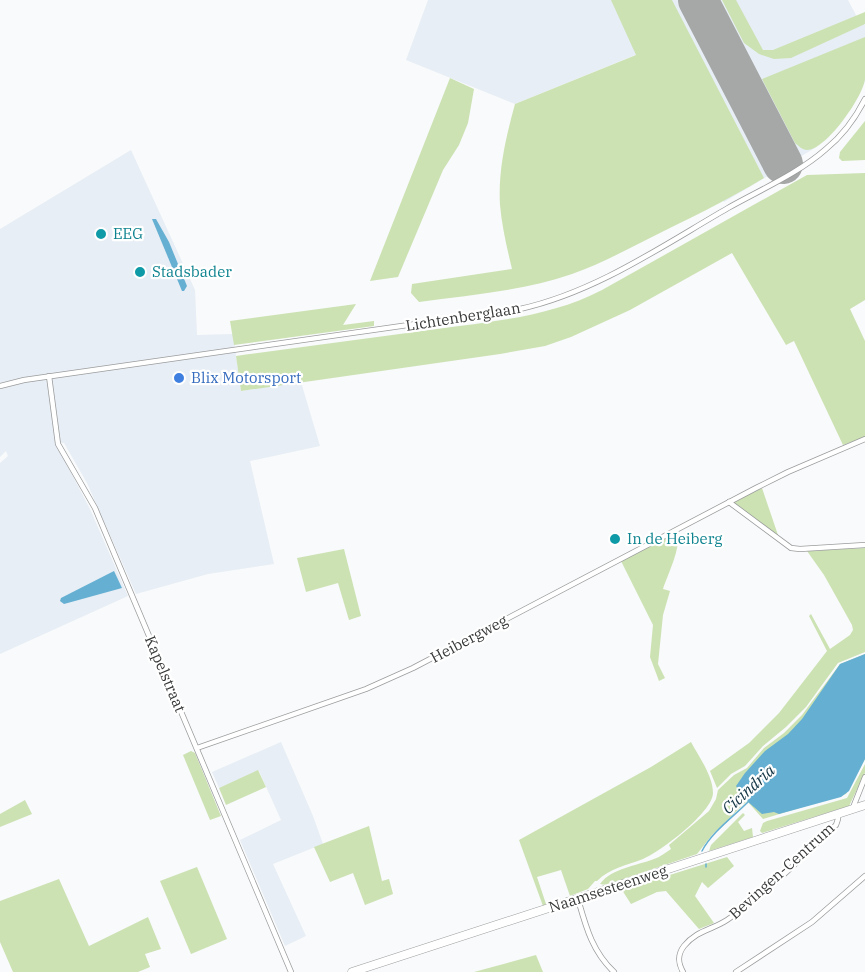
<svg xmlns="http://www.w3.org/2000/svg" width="865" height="972" viewBox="0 0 865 972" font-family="'IBM Plex Serif',serif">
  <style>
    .built { fill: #e7eef5 }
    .green { fill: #cce2b3 }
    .water { fill: #65afd2 }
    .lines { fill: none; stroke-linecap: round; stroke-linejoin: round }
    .stream { stroke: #65afd2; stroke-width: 1.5 }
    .runway { stroke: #a6a8a8; stroke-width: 40 }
    .minor-casing { stroke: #9b9c9d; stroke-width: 6 }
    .primary-casing { stroke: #9b9c9d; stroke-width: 9 }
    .minor { stroke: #fff; stroke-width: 4.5 }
    .primary { stroke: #fff; stroke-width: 8 }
    .culture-dot { fill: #0f9aa8; stroke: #fff; stroke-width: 2 }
    .shop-dot { fill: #3f7fe0; stroke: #fff; stroke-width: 2 }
    .labels { text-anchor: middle; stroke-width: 4.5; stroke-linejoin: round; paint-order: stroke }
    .culture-label { font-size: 15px; fill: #0d838f; stroke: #fff; text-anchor: start }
    .street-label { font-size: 15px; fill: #373838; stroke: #fff }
    .shop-label { font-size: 15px; fill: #366cbe; stroke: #fff; text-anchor: start }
    .water-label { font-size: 16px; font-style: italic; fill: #143746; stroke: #fff }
  </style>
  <rect width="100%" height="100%" fill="#f9fafb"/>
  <g class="built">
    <polygon points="428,0 848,0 857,17 865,25 865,81 851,108 835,130 815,148 724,202 650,49 515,104 406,60"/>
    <polygon points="131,150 195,290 197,335 233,334 241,391 301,382 320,446 250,461 274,564 208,574 136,594 87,483 64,443 55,442 90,509 128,596 0,654 0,463 8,456 6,451 0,457 0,229"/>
    <polygon points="281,742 313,816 323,844 273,864 306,936 285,946 240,840 281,820 259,771 219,788 212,772"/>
  </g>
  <g class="green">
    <path d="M611 0H672L764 178C726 201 686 220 646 240 622 252 598 265 572 274 523 291 470 295 419 302L411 293 412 284 512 269C507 248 502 227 500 205 498 170 506 137 515 104L636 55Z"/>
    <polygon points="722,0 736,0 763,50 773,50 865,12 865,24 791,58 774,59 759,54 744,43"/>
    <path d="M865 37C865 50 865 66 865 79 863 97 826 150 807 150 802 150 799 146 795 143L762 79Z"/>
    <polygon points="450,78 474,89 468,123 459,145 443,170 398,277 370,281"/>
    <polygon points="865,121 865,160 842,161 839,158 840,152"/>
    <path d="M865 173V300L850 309 865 341V437L843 445 794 341 786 345 732 253 630 310 571 337 545 346 500 354 241 391 236 356C303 347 370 338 437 329 494 321 550 317 602 290L807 175Z"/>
    <polygon points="356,304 343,325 374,321 374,326 234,345 230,321"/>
    <polygon points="762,488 779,538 734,503 735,501"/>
    <path d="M678 532C680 551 669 571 663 589L670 591 663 615 658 664 665 678 659 681 650 657 653 625 621 561Z"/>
    <polygon points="865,548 865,652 838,663 806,707 786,727 763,746 745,766 731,774 717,788 710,771 749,743 779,713 827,651 809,616 811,614 830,649 850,635 853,630 852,625 824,575 807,551"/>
    <polygon points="344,549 361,616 349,620 338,583 306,592 297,558"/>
    <path d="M865 654V759L846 794 763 819 747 801 712 835 697 854 606 885 600 884C612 868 636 866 654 859 660 857 665 853 671 849L669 845 709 811 716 799 718 790 734 775 747 768 764 748 784 733 802 715 840 664Z"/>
    <path d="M691 742C699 757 713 776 713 793 713 812 660 852 643 859 627 865 610 868 597 881H595L588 889 570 896 561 870 537 877 546 904 543 906 519 840 651 767Z"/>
    <polygon points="191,751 195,753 221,816 210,820 183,755"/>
    <polygon points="865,764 865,773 849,806 762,833 760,831 763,823 767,821 847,798"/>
    <polygon points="258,770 266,787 226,805 219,788"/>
    <polygon points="25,800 32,814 0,827 0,814"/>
    <polygon points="743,813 745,815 738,822 744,831 752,828 753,837 709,851 711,845"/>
    <polygon points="369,826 382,881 389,879 393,894 365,905 353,873 330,882 314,847"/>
    <polygon points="727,857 734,866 708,888 702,882 695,896 714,923 699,929 666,891 657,892 631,904 622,890"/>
    <polygon points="197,867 227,939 191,954 160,881"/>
    <polygon points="59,879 89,946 148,917 161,949 145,954 150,967 138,972 13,972 0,942 0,901"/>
    <polygon points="536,955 543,972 474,972"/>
  </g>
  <g class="water">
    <polygon points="152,219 156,219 169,242 187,286 184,291 182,291"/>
    <polygon points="114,571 122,588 64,604 60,601 61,598"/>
    <polygon points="865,654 865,759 849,791 841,797 779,814 774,812 762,814 747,801 736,786 745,773 765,751 788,734 802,719 840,664"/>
  </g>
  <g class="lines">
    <g class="stream">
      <path d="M702 851C712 832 733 817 748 802"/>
      <polyline points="706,864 706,867"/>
    </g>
    <polyline class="runway" points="698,0 783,164"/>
    <g class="minor-casing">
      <g id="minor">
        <polyline points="49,376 58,444 95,508 291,972"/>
        <path d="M0 386 24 380 520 309C596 292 662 246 728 208 760 190 799 173 826 149 843 135 855 119 865 99"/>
        <polyline points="729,502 791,548 800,549 865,545"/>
        <polyline points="197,748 366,689 413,668 756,488 788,472 865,439"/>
        <polyline points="852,810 865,777"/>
        <path d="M578 899C586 927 592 951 614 972"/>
        <path d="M683 972C678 963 677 955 684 946 697 930 712 930 727 920 765 894 803 857 836 825L838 819V814"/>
        <polyline points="736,972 812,922 865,876"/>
      </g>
    </g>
    <g class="primary-casing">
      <polyline id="primary" points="352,972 865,805"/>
    </g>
    <use href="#minor" class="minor"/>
    <use href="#primary" class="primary"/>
  </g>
  <g class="culture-dot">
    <circle cx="101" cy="234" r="6"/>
    <circle cx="140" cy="272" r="6"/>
    <circle cx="615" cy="539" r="6"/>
  </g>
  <circle class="shop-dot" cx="179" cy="378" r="6"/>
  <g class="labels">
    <g class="culture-label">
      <text x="113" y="239">EEG</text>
      <text x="152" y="277">Stadsbader</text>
      <text x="627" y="544">In de Heiberg</text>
    </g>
    <g class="street-label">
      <text transform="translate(463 317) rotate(-9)" y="5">Lichtenberglaan</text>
      <text transform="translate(469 639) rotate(-28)" y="5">Heibergweg</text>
      <text transform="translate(165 674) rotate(67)" y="5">Kapelstraat</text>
      <text transform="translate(782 871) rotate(-42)" y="5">Bevingen-Centrum</text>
      <text transform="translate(608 889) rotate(-18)" y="5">Naamsesteenweg</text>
    </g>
    <g class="shop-label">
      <text x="191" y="383">Blix Motorsport</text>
    </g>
    <g class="water-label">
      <text transform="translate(748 789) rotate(-42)" y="6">Cicindria</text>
    </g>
  </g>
</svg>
